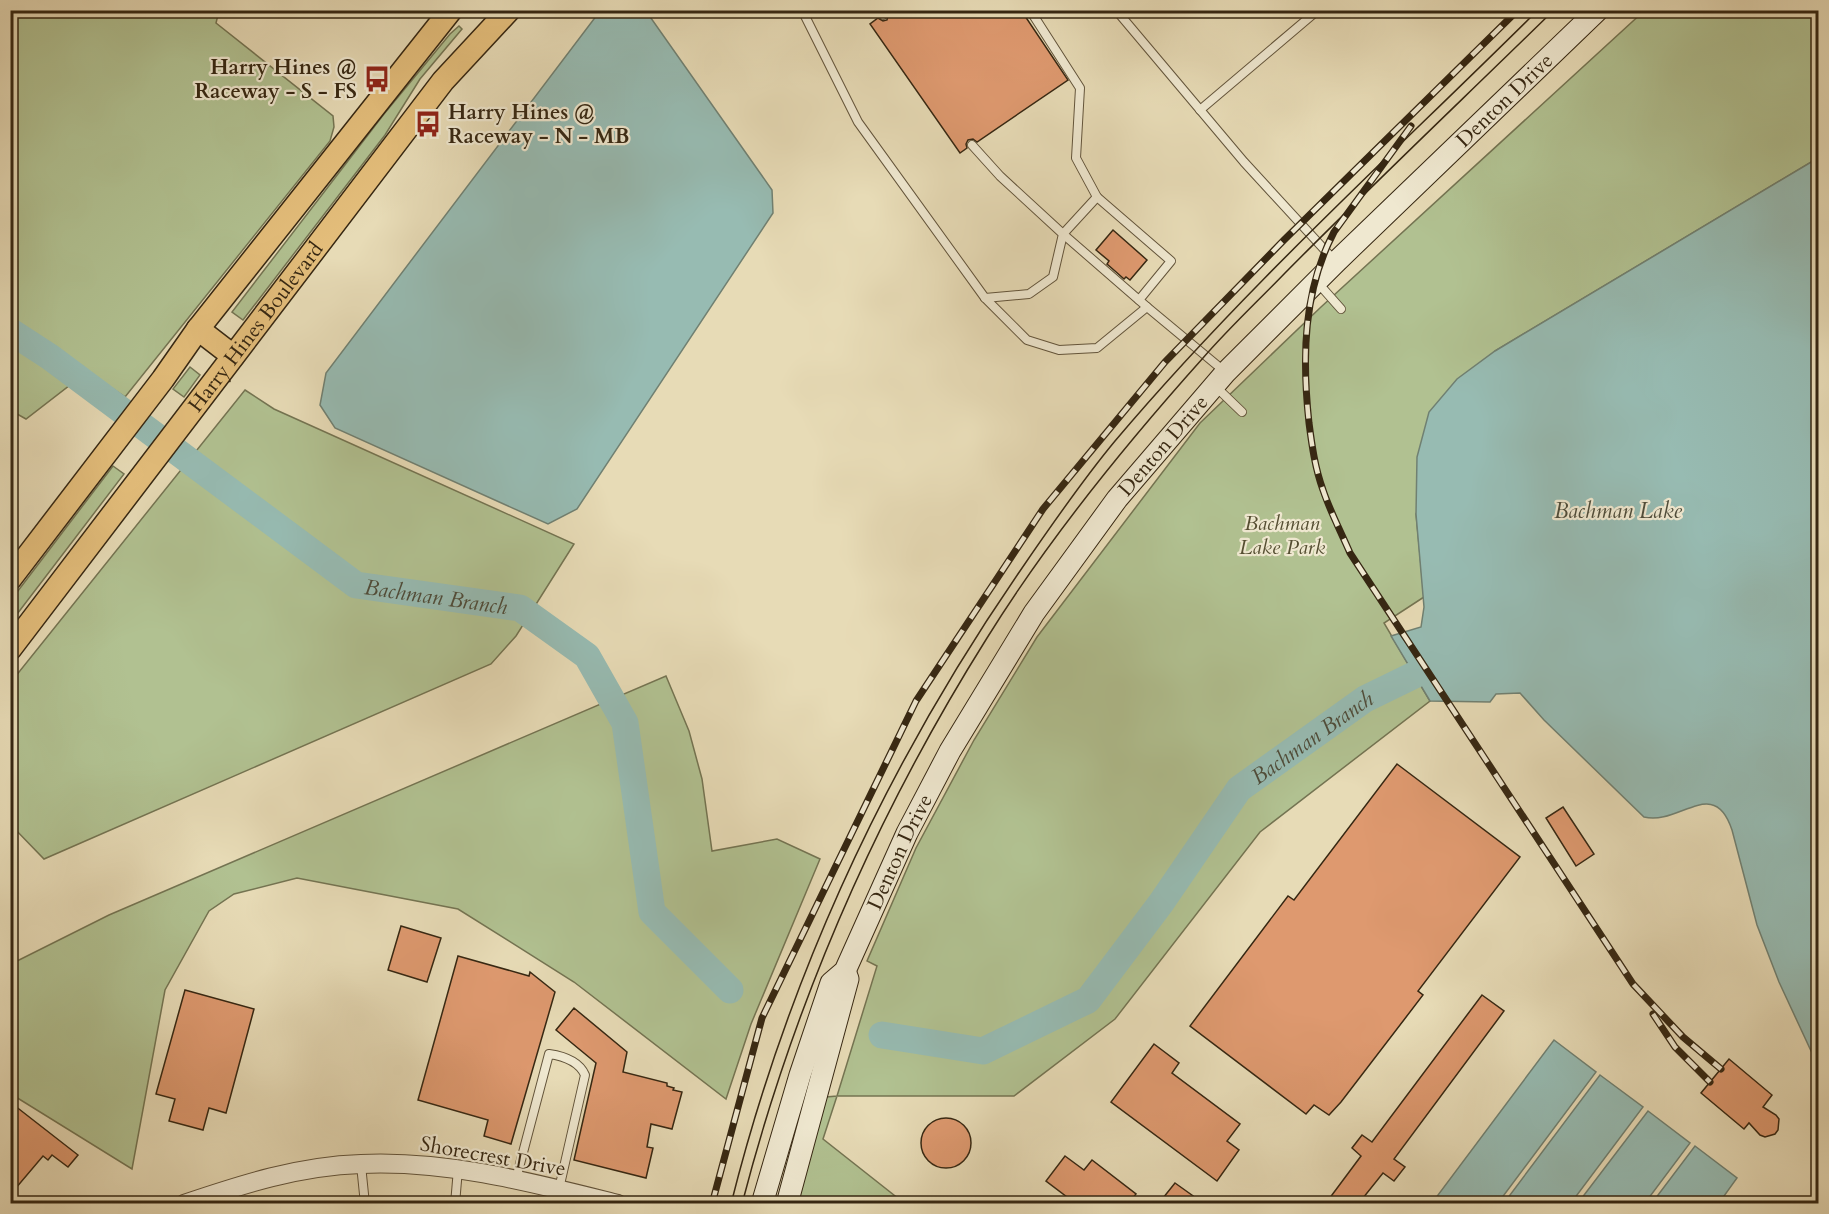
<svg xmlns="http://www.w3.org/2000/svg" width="1829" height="1214" viewBox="0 0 1829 1214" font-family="Cardo,serif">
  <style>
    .green { fill: #b1c191; stroke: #747452; stroke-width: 1.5 }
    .water { fill: #97bbb2; stroke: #708072; stroke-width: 1.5 }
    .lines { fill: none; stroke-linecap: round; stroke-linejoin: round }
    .river { stroke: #97bbb2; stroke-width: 27 }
    .building { fill: #de996f; stroke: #362712; stroke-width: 1.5 }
    .service-casing { stroke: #62543b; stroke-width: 10 }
    .tertiary-casing { stroke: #62543b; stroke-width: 20 }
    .secondary-casing { stroke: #362712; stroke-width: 23 }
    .primary-casing { stroke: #362712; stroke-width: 25 }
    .service { stroke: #efe8d0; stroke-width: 8 }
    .tertiary { stroke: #efe8d0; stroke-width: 18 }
    .secondary { stroke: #efe8d0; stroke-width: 21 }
    .primary { stroke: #e4be7b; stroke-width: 22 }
    .tram { stroke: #362712; stroke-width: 1.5 }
    .rail-casing { stroke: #362712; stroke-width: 7 }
    .rail { stroke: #efe8d0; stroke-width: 4.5; stroke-dasharray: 14; stroke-linecap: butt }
    .labels { text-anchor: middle; stroke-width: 4.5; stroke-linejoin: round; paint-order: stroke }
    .poi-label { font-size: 21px; font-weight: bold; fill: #362712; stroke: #efe8d0; text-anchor: end }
    .street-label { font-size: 21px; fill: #362712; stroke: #efe8d0 }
    .park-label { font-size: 21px; font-style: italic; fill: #554e32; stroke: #efe8d0 }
    .water-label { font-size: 22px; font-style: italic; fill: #4e4c3a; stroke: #efe8d0 }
  </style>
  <rect width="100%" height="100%" fill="#e7dbb6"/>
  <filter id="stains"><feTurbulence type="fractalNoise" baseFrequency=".00333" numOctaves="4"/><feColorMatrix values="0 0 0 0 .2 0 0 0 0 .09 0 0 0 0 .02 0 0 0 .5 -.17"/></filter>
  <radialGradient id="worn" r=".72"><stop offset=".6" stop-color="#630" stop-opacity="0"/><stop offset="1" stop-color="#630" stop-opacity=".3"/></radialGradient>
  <g class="green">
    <polygon points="11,10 219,11 216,23 333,116 334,127 330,141 125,397 87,372 26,419 10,410"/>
    <polygon points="1644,11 1818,11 1818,158 1495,351 1416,514 1424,597 1384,623 1430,701 1260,832 1115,1019 1014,1096 837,1096 823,1139 904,1203 795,1204 826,1097 837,1096 877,966 867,961 916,848 974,740 1037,637 1200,423 1321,307"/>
    <polygon points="459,26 462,29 420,79 385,135 243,320 232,312 384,114 450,34"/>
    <polygon points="190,367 200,375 184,397 173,389"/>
    <polygon points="245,390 274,409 574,544 516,636 491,664 44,859 11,825 11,682"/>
    <polygon points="113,466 124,474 11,622 11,600"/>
    <polygon points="666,676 689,731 702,779 712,851 777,839 820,859 751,1024 726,1099 574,982 458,909 297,878 234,894 209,911 165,990 132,1169 11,1094 11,964 109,915"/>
  </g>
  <g class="water">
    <polygon points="600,11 646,11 772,190 773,213 577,509 548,524 335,428 320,405 326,373"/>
    <path d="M1818 158V1066L1779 982 1757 925 1732 830C1714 775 1679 826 1644 817L1544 720 1520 693 1496 694 1490 702 1430 701 1391 636 1421 627 1424 607 1416 514 1417 457 1429 412 1457 379 1495 351Z"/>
    <polygon points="1554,1040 1596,1072 1498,1203 1441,1203 1435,1199"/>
    <polygon points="1600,1075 1643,1107 1571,1203 1504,1203"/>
    <polygon points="1648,1111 1690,1143 1645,1203 1578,1203"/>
    <polygon points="1695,1146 1737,1178 1719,1203 1652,1203"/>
  </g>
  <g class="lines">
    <g class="river">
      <path id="s1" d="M10 331 50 357 356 585 520 608 587 656 625 723 652 912 730 990"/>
      <path id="s2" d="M882 1035 983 1051 1088 1000 1161 903 1239 789 1365 699 1447 659"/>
    </g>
  </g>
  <g class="building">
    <polygon points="889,10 1021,10 1068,80 977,142 973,139 968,140 966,144 967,148 960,153 870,24 878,18 883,21 887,20"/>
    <polygon points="1113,230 1147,260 1130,280 1126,277 1124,279 1115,271 1107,264 1109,261 1096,250"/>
    <polygon points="1397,764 1520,857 1418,991 1423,995 1341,1102 1329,1115 1314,1105 1306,1114 1190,1026 1288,896 1294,900"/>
    <polygon points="1563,807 1594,854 1576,866 1546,818"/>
    <polygon points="401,926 441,938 427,982 388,970"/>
    <polygon points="458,956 529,976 530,972 555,992 511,1144 484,1136 488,1120 418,1100"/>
    <polygon points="185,990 254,1009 226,1113 209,1108 203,1130 169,1121 175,1099 156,1094"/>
    <polygon points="1482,995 1504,1011 1394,1159 1405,1167 1394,1181 1383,1173 1359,1203 1326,1203 1361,1156 1352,1148 1362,1135 1372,1142"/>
    <polygon points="574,1008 627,1052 623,1072 667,1083 667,1086 674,1088 673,1090 682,1092 672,1129 651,1124 647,1147 653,1148 646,1178 574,1160 596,1063 556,1030"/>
    <polygon points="1154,1044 1179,1063 1172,1073 1240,1124 1227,1141 1239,1150 1217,1181 1111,1102"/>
    <polygon points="1729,1059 1772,1095 1763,1107 1776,1115 1779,1119 1778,1130 1775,1134 1765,1137 1760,1135 1749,1123 1744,1129 1701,1093"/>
    <polygon points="10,1102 78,1155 68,1167 52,1155 48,1160 43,1156 10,1195"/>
    <circle cx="946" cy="1143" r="25"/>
    <polygon points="1065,1156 1084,1170 1092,1160 1136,1194 1129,1203 1075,1203 1046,1181"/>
    <polygon points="1175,1183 1203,1203 1159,1203"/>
  </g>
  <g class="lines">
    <g class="service-casing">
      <g id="service">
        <polyline points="802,10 858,122 985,298 1027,340 1059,350 1097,348 1147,307 1224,371"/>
        <polyline points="880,10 883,15"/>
        <polyline points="1030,10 1080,88 1076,158 1097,197 1063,234 1147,307"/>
        <polyline points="1116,10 1244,162 1334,260"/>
        <polyline points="1200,110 1318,10"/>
        <polyline points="972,145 1000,176 1063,234 1053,277 1029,294 985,298"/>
        <polyline points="1097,197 1171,261 1139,300"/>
        <polyline points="1318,283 1341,309"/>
        <polyline points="1215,386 1242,412"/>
        <polyline points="361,1165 365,1204"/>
        <path d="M516 1179 549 1054C563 1056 579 1061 585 1075L559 1189"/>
        <polyline points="455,1204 458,1169"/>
      </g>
    </g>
    <g class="tertiary-casing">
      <path id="tertiary" d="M184 1204C243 1184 299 1166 361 1164 448 1160 534 1183 618 1204"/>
    </g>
    <g class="secondary-casing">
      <g id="secondary">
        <path id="s3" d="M762 1204 800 1075 831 983 845 971 907 833 950 751 1034 613 1117 499 1226 372 1336 262 1598 10"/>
        <polyline points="787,1204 848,979 845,971"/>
      </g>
    </g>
    <g class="primary-casing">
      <g id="primary">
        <polyline points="198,329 233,356"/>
        <polyline points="10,579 163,379 198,329 451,10"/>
        <path id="s4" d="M10 649 443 81 509 10"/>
      </g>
    </g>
    <use href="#service" class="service"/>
    <use href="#tertiary" class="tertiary"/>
    <use href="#secondary" class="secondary"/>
    <use href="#primary" class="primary"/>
    <g class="tram">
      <path d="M731 1204C788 977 887 764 1020 571 1050 527 1081 482 1115 441 1245 287 1395 152 1538 10"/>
      <path d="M742 1204C794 1003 877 813 987 638 1049 538 1125 445 1203 358 1229 328 1258 301 1285 273 1373 184 1464 98 1554 10"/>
    </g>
    <g class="rail-casing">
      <g id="rail">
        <path d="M1411 126 1334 232C1303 291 1302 358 1309 423 1312 446 1315 468 1323 490 1330 511 1341 532 1350 553L1633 984 1683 1037 1721 1069"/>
        <polyline points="1653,1014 1675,1047 1710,1082"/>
        <polyline points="712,1204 762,1018 916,701 1043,509 1165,362 1284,240 1518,10"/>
      </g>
    </g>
    <use href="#rail" class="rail"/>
  </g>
  <defs>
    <g id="bus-bare" transform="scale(2.07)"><path d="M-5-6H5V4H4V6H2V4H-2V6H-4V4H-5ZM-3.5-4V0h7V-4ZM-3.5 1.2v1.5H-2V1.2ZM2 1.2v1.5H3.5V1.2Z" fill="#8f2418" stroke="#efe8d0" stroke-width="2.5" paint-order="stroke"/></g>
  </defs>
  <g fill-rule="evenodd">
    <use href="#bus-bare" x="377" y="79"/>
    <use href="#bus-bare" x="428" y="124"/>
  </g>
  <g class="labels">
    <g class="poi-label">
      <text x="357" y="74">Harry Hines @<tspan x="357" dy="24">Raceway - S - FS</tspan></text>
      <text x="448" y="119" text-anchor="start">Harry Hines @<tspan x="448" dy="24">Raceway - N - MB</tspan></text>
    </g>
    <g class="street-label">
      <text dy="7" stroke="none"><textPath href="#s3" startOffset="1353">Denton Drive</textPath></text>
      <text dy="7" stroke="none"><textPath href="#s4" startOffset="405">Harry Hines Boulevard</textPath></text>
      <text dy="7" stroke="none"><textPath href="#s3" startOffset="867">Denton Drive</textPath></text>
      <text dy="7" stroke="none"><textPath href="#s3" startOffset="381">Denton Drive</textPath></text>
      <text transform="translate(493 1156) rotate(10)" y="7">Shorecrest Drive</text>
    </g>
    <g class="park-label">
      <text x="1282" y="530">Bachman<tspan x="1282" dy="24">Lake Park</tspan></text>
    </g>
    <g class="water-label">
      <text x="1618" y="518">Bachman Lake</text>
      <text dy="8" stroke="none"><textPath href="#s1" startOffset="510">Bachman Branch</textPath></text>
      <text dy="8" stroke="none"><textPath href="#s2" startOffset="568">Bachman Branch</textPath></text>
    </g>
  </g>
  <rect width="1829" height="1214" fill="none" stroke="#e7dbb6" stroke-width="36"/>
  <rect x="12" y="12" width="1805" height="1190" fill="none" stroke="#362712" stroke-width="3"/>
  <rect x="18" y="18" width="1793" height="1178" fill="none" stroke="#362712" stroke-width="1.5"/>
  <rect width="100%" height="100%" filter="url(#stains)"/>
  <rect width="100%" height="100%" fill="url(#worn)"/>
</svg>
